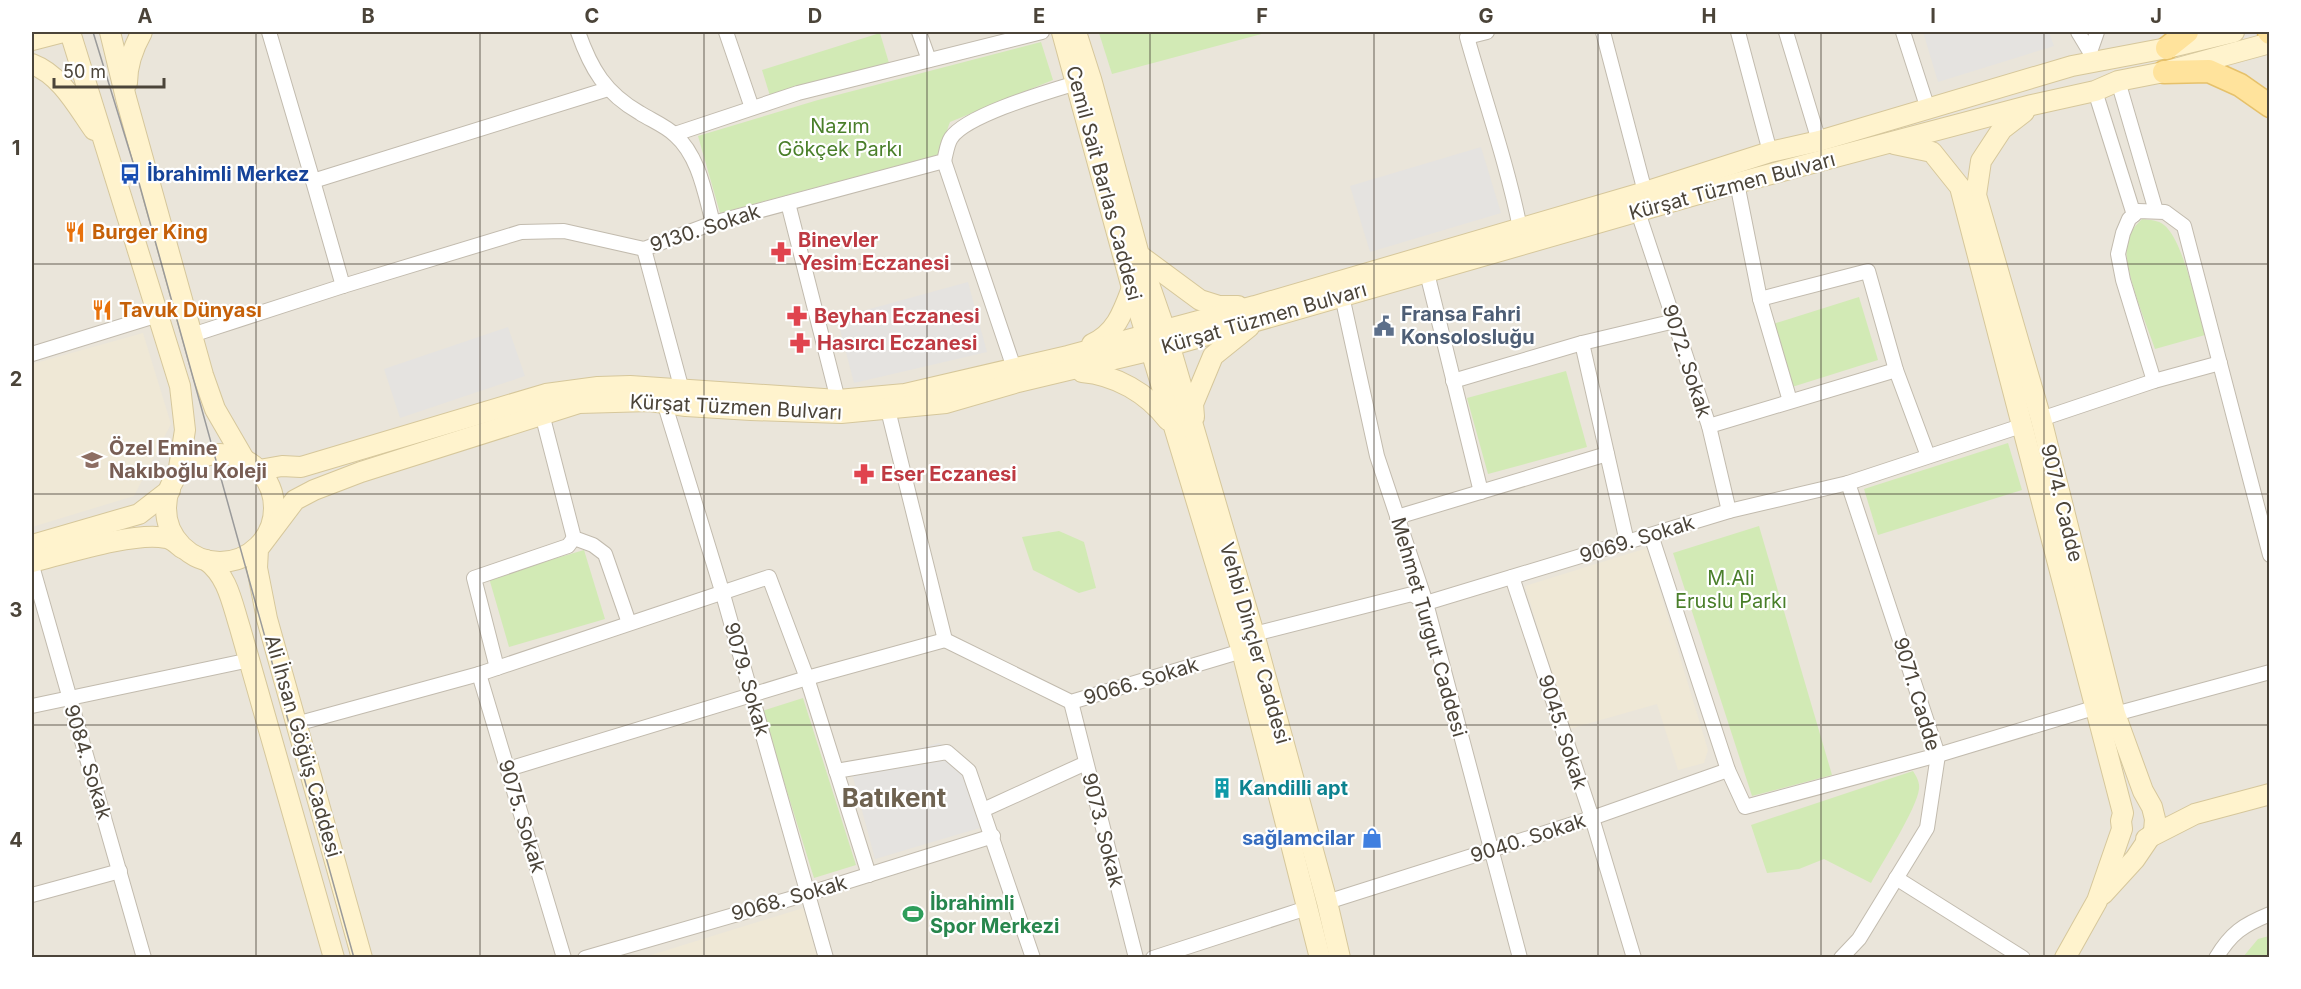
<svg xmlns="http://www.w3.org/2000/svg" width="2301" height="989" viewBox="0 0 2301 989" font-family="Inter,sans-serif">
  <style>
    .residential { fill: #eae5da }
    .education { fill: #efe8d6 }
    .green { fill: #d2eab5 }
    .parking { fill: #e5e3e0 }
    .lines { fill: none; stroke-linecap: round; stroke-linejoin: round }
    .street-casing { stroke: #c2bbae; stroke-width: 16 }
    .secondary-casing { stroke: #d6c79b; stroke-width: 22 }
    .primary-casing { stroke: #e6c16a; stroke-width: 25 }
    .street { stroke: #fff; stroke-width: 14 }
    .secondary { stroke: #fff3cd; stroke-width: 20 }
    .primary { stroke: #ffe39c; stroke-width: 22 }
    .tram { stroke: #9a9a9a; stroke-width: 1.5 }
    .grid { fill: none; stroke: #4b4439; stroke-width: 1.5; stroke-opacity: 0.55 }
    .labels { text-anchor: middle; stroke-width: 4.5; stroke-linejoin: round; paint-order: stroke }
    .park-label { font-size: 20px; fill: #4a7f2a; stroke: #fff }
    .transit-label { font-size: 20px; font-weight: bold; fill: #164399; stroke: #fff; text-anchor: start }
    .street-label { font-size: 20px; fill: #4b4439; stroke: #fff }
    .food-label { font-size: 20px; font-weight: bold; fill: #c56008; stroke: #fff; text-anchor: start }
    .health-label { font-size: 20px; font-weight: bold; fill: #be3a42; stroke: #fff; text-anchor: start }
    .service-label { font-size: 20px; font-weight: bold; fill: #4e5e75; stroke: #fff; text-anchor: start }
    .education-label { font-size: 20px; font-weight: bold; fill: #785e54; stroke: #fff; text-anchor: start }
    .culture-label { font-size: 20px; font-weight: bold; fill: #0d838f; stroke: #fff; text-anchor: start }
    .shop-label { font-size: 20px; font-weight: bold; fill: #366cbe; stroke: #fff; text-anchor: end }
    .leisure-label { font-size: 20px; font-weight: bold; fill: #27864d; stroke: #fff; text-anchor: start }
    .district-label { font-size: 26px; font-weight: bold; fill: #6e6250; stroke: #fff }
    .neatline { fill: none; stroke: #4b4439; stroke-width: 2 }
    .grid-label { font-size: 20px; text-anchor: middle; font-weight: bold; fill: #4b4439 }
  </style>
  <rect width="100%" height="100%" fill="#f6f3ec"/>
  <rect class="residential" x="32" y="32" width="2237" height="925"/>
  <g class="education">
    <polygon points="143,333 171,424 134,496 32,527 32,364"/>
    <polygon points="1647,548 1708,750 1704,763 1678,770 1657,704 1569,729 1525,586"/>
    <polygon points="803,908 819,957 652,957 651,955"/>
  </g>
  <g class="green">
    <polygon points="1103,32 1269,32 1112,74 1099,33"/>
    <polygon points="880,33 889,63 771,99 762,70"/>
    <polygon points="1041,42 1053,80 950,122 938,155 720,213 698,136 818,100"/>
    <path d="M2142 219C2150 220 2158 220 2164 225 2184 241 2197 309 2205 335L2155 349C2147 325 2122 267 2127 243 2128 234 2135 226 2142 219Z"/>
    <polygon points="1859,297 1878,360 1792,387 1773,324"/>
    <polygon points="1566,371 1587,447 1488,474 1467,398"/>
    <polygon points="2008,443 2022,490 1878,535 1864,489"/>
    <polygon points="1759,526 1832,775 1752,796 1673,553"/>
    <polygon points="1059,531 1084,542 1096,588 1079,593 1033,570 1022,537"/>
    <polygon points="584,550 605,619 509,647 489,578"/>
    <polygon points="803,698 856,865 814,878 762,711"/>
    <path d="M1913 771C1916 776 1920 782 1919 789 1917 808 1882 863 1871 883L1824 859 1799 869 1767 873 1751 825Z"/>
    <polygon points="2269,936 2269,957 2243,957 2258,939"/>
  </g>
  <g class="parking">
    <polygon points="1923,32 2049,32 2054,46 1938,82"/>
    <polygon points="1481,147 1501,213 1370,252 1350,186"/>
    <polygon points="968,282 987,352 854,383 837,318"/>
    <polygon points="508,327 525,376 400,418 384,369"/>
    <polygon points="939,743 964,756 978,772 993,824 875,859 850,766"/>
  </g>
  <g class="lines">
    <g class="street-casing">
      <g id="street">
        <polyline points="269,32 313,181 608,89"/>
        <path d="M578 32C591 69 605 93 640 113 651 120 666 126 675 135 699 156 705 194 713 223"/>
        <polyline points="726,32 752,108"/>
        <polyline points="919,32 929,60"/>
        <path d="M1487 32 1467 37C1485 101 1507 163 1520 228"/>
        <polyline points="1603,32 1645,192"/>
        <polyline points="1738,32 1770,152"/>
        <polyline points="1786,32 1819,141"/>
        <polyline points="1903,32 1928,109"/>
        <polyline points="2078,32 2090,52 2092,62"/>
        <polyline points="2090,52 2097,32"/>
        <polyline points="2118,81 2156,211"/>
        <polyline points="2095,91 2134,215"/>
        <polyline points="675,134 798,93 1042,32"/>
        <polyline points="944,161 1014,368"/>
        <polyline points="313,181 343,286"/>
        <polyline points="1737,183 1760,299 1790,401"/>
        <polyline points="788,203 838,400"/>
        <polyline points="1638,212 1709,426 1729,511"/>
        <polyline points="644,249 682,390"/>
        <polyline points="1427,273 1481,492"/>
        <polyline points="1342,296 1377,456 1426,603 1520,958"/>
        <polyline points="1760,299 1868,271 1896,370 1928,456"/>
        <path d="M192 335 343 286 521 232 564 231 644 249 713 223 944 161C946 154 947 144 951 138 967 114 1054 90 1083 81"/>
        <polyline points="1582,343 1627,542"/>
        <polyline points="32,354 158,315"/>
        <polyline points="1453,381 1582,343 1675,321"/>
        <polyline points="2154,381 2123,280 2118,254 2123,233 2129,219 2138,211 2165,212 2184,226 2270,555"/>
        <polyline points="664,402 722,591 826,958"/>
        <polyline points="888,410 945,640"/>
        <polyline points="542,414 574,538 593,545 605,554 629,623"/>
        <polyline points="2041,419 2154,381 2220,363"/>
        <polyline points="1709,426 1896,370"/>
        <polyline points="1397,517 1607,454"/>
        <polyline points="1651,535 1728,770 1745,807 1938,755 2097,707"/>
        <polyline points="32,566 144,958"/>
        <polyline points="1512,577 1592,818 1634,958"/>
        <polyline points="1254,634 1412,594 1426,603 1729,511 1848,483 2021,426"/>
        <polyline points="945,640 1071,702 1242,651"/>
        <polyline points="497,668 474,578 568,546 574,538"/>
        <polyline points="479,674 564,958"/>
        <polyline points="1071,702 1136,958"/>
        <polyline points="32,706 250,660"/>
        <polyline points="2115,714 2270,672"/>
        <polyline points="296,724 479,674 769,577 807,678 869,875"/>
        <polyline points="508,769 807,678 945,640"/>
        <polyline points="836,771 947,752 969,771 1033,958"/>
        <polyline points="983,810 1086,763"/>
        <polyline points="1896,878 2023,958"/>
        <polyline points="32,895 120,871"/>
        <polyline points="1327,902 1592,818 1728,770"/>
        <polyline points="585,958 807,894 993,836"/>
        <polyline points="1153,958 1307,908"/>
        <polyline points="1841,958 1859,939 1927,828 1938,755 1848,483"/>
        <path d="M2216 958C2231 933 2243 925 2270 914"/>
      </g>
    </g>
    <g class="secondary-casing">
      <g id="secondary">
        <polyline points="70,32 180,386 185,430 178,474"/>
        <polyline points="110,32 126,98 203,375 215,409 244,459"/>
        <polyline points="1062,32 1132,288 1242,651 1320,958"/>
        <polyline points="1076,32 1091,79 1139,255 1165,330 1254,634 1327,902 1340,958"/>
        <polyline points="32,40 63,32"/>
        <path d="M32 64C61 75 77 106 94 130"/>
        <path d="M127 83C127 64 133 48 142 32"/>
        <polyline points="2024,112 2002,129 1981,161 1976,195 2041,419 2115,714 2143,791 2152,807 2155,819 2154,831 2135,859 2103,894"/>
        <polyline points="1894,144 1932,152 1960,187 2123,813 2121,821 2122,829 2097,901 2065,958"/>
        <polyline points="1139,255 1200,300 1219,306 1238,306"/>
        <path d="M1092 344C1116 333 1123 312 1132 288"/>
        <path d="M1082 372C1116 375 1147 393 1168 420"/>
        <polyline points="1194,417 1193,404 1213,356 1249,327"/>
        <circle cx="220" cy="508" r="54"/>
        <polyline points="259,470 282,466 301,467 546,394 598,387 630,386 838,400 905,394 1068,356 1255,306 1645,192 1770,152 1819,141 2072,66 2167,48 2234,32"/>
        <polyline points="32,545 139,514 170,490"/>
        <path d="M206 560C228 576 232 603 240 628L334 958"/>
        <path d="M32 562C64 554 136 531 166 538 172 539 177 544 182 548"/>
        <polyline points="2146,839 2195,814 2270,794"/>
        <polyline points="362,958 267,619 257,568 258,549 295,500 314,490 361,472 579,403 650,401 686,406 751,410 841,413 946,403 1018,382 1169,346 1737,183 2032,105 2095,91 2118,81 2164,72 2270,43"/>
      </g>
    </g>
    <g class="primary-casing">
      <g id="primary">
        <polyline points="2269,32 2270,33"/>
        <polyline points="2167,48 2187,32"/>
        <polyline points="2164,72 2209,71 2240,85 2270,106"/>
      </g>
    </g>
    <use href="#street" class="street"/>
    <use href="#secondary" class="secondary"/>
    <use href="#primary" class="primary"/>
    <polyline class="tram" points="93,32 136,172 354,958"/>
  </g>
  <path class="grid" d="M256 32V958M480 32V958M704 32V958M927 32V958M1150 32V958M1374 32V958M1598 32V958M1821 32V958M2044 32V958M32 264H2270M32 494H2270M32 725H2270"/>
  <defs>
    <g id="bus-bare" transform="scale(1.62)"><path d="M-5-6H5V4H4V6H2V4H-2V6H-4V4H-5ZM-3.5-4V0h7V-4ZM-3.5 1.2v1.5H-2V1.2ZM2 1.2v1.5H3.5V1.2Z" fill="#1a4fb4" stroke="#fff" stroke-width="2.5" paint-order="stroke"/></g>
    <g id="restaurant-bare" transform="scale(1.62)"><path d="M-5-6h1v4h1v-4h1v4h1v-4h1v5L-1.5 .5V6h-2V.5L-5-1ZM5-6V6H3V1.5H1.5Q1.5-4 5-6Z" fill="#e8710a" stroke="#fff" stroke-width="2.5" paint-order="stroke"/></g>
    <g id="pharmacy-bare" transform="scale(1.62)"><path d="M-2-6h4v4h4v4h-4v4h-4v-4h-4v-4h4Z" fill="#e0444e" stroke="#fff" stroke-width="2.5" paint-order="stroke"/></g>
    <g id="civic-bare" transform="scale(1.62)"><path d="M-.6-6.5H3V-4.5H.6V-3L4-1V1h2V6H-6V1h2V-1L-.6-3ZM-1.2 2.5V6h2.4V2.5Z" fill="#5c6f8a" stroke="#fff" stroke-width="2.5" paint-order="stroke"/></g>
    <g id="school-bare" transform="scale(1.62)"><path d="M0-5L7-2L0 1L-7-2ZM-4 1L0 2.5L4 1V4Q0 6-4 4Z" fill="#8d6e63" stroke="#fff" stroke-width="2.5" paint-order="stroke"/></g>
    <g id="building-bare" transform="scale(1.62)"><path d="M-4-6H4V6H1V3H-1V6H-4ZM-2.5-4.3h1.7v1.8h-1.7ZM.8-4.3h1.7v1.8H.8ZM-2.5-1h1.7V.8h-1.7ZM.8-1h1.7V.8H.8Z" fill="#0f9aa8" stroke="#fff" stroke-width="2.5" paint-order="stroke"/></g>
    <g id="shop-bare" transform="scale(1.62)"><path d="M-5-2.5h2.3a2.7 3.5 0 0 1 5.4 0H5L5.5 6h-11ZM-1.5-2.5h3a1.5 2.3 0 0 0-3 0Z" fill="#3f7fe0" stroke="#fff" stroke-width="2.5" paint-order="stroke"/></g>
    <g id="stadium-bare" transform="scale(1.62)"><path d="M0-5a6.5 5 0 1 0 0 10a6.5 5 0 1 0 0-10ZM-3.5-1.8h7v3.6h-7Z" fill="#2e9e5b" stroke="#fff" stroke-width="2.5" paint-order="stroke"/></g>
  </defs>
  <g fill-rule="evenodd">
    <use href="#bus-bare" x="130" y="174"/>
    <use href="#restaurant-bare" x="75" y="232"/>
    <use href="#pharmacy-bare" x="781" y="252"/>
    <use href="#restaurant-bare" x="102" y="310"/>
    <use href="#pharmacy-bare" x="797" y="316"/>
    <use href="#civic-bare" x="1384" y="326"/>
    <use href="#pharmacy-bare" x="800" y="343"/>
    <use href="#school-bare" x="92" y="460"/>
    <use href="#pharmacy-bare" x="864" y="474"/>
    <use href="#building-bare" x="1222" y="788"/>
    <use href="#shop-bare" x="1372" y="838"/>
    <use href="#stadium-bare" x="913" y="914"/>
  </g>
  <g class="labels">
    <g class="park-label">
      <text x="840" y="133">Nazım<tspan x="840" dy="23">Gökçek Parkı</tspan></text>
      <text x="1731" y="585">M.Ali<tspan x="1731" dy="23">Eruslu Parkı</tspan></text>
    </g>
    <g class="transit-label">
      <text x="147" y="181">İbrahimli Merkez</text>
    </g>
    <g class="street-label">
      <text transform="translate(1104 183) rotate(75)" y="7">Cemil Sait Barlas Caddesi</text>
      <text transform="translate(1732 186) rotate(-15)" y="7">Kürşat Tüzmen Bulvarı</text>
      <text transform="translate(705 228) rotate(-18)" y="7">9130. Sokak</text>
      <text transform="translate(1264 318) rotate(-16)" y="7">Kürşat Tüzmen Bulvarı</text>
      <text transform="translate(1687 361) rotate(72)" y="7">9072. Sokak</text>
      <text transform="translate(736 407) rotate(3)" y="7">Kürşat Tüzmen Bulvarı</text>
      <text transform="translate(2062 503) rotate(76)" y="7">9074. Cadde</text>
      <text transform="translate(1637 539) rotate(-17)" y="7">9069. Sokak</text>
      <text transform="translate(1429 627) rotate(74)" y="7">Mehmet Turgut Caddesi</text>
      <text transform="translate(1255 643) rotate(74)" y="7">Vehbi Dinçler Caddesi</text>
      <text transform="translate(747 679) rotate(74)" y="7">9079. Sokak</text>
      <text transform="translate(1141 681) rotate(-17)" y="7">9066. Sokak</text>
      <text transform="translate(1917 694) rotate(73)" y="7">9071. Cadde</text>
      <text transform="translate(1563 732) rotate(72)" y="7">9045. Sokak</text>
      <text transform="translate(303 746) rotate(74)" y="7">Ali İhsan Göğüş Caddesi</text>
      <text transform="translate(88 762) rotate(73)" y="7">9084. Sokak</text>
      <text transform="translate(522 816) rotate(73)" y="7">9075. Sokak</text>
      <text transform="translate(1103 830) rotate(76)" y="7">9073. Sokak</text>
      <text transform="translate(1528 838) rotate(-18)" y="7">9040. Sokak</text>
      <text transform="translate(789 898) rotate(-16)" y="7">9068. Sokak</text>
    </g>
    <g class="food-label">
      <text x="92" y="239">Burger King</text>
      <text x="119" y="317">Tavuk Dünyası</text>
    </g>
    <g class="health-label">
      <text x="798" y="247">Binevler<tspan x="798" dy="23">Yesim Eczanesi</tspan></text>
      <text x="814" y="323">Beyhan Eczanesi</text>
      <text x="817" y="350">Hasırcı Eczanesi</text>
      <text x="881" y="481">Eser Eczanesi</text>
    </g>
    <g class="service-label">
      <text x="1401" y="321">Fransa Fahri<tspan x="1401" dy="23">Konsolosluğu</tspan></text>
    </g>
    <g class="education-label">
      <text x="109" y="455">Özel Emine<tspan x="109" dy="23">Nakıboğlu Koleji</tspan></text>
    </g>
    <g class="culture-label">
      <text x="1239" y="795">Kandilli apt</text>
    </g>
    <g class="shop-label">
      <text x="1355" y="845">sağlamcilar</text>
    </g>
    <g class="leisure-label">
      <text x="930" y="910">İbrahimli<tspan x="930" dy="23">Spor Merkezi</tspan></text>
    </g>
    <g class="district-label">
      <text x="894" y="807">Batıkent</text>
    </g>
  </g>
  <rect width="2301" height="989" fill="none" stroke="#ffffff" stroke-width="66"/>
  <path d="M54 78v9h110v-9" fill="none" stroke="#4b4439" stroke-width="3"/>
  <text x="63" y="78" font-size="18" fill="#4b4439" stroke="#ffffff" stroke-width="4.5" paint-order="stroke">50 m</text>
  <rect x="33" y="33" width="2235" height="923" class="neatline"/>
  <g class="grid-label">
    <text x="145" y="23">A</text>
    <text x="368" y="23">B</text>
    <text x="592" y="23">C</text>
    <text x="815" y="23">D</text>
    <text x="1039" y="23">E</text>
    <text x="1262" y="23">F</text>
    <text x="1486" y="23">G</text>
    <text x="1709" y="23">H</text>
    <text x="1933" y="23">I</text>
    <text x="2156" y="23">J</text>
    <text x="16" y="155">1</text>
    <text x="16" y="386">2</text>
    <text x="16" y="617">3</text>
    <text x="16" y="847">4</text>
  </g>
</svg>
